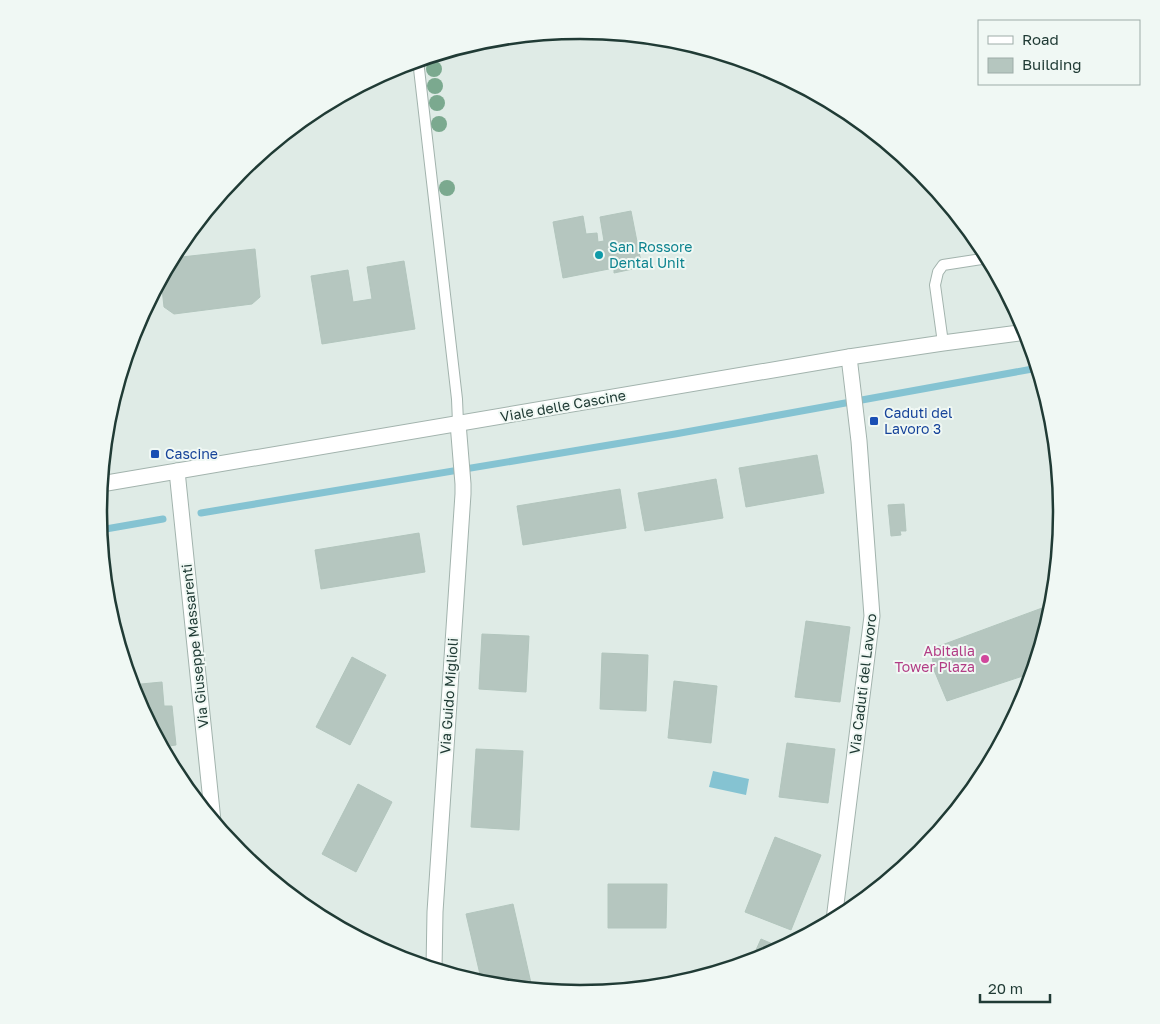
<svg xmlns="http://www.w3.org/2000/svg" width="1160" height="1024" viewBox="0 0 1160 1024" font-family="'Golos Text',sans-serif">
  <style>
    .water { fill: #85c3d2 }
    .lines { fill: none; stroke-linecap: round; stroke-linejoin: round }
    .stream { stroke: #85c3d2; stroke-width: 7 }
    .building { fill: #b5c6bf; stroke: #b2c5bd }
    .lane-casing { stroke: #a2b3ad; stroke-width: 12 }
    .street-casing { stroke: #a2b3ad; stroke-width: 17 }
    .lane { stroke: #fff; stroke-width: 10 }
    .street { stroke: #fff; stroke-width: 15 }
    .tree { fill: #7ba98f }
    .culture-dot { fill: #0f9aa8; stroke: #f0f8f4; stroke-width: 2 }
    .transit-dot { fill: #1a4fb4; stroke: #f0f8f4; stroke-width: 2 }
    .hotel-dot { fill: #d1479c; stroke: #f0f8f4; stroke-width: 2 }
    .labels { text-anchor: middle; stroke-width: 4; stroke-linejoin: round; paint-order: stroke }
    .culture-label { font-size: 14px; fill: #0d838f; stroke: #f0f8f4; text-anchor: start }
    .street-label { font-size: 14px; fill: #203b35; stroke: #f0f8f4 }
    .transit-label { font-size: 14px; fill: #164399; stroke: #f0f8f4; text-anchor: start }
    .hotel-label { font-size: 14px; fill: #b23c85; stroke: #f0f8f4; text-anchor: end }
    .rim { fill: none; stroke: #203b35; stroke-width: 2.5 }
  </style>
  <rect width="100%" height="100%" fill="#dfebe6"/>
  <polygon class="water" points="713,771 749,779 746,795 709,787"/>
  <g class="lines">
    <g class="stream">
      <polyline points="201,513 675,434 1038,368"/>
      <polyline points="100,530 163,519"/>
    </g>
  </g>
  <g class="building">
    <polygon points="631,211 642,267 614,273 614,268 563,278 553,222 583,216 586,234 597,233 598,242 604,241 600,217"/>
    <polygon points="255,249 260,297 252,304 174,314 164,307 161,279 172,258"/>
    <polygon points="404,261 415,329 322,344 311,276 348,270 353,302 372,299 367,267"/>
    <polygon points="817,455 824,493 746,507 739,468"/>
    <polygon points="716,479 723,518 645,531 638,493"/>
    <polygon points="620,489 626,528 523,545 517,506"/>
    <polygon points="904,504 906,531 900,531 901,535 891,536 888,505"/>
    <polygon points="419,533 425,572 321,589 315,550"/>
    <polygon points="1053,604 1032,673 947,701 934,670 931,649"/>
    <polygon points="806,621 850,627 840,702 795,697"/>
    <polygon points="482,634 529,636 526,692 479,689"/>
    <polygon points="602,653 648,655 646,711 600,709"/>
    <polygon points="352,657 386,675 350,745 316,727"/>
    <polygon points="674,681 717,686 711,743 668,738"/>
    <polygon points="162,682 164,706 172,706 176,745 162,747 136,700 142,699 141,684"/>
    <polygon points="787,743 835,749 828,803 779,797"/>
    <polygon points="476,749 523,751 519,830 471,827"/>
    <polygon points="358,784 392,802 356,872 322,854"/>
    <polygon points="775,837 821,855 791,930 745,912"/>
    <polygon points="608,884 667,884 666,928 608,928"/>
    <polygon points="513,904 531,983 513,987 482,983 466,914"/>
    <polygon points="351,926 393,947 389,954 348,932"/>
    <polygon points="761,939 782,948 764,957 751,961"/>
  </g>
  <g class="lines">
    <g class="lane-casing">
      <g id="lane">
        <polyline points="418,60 457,399 458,423"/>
        <polyline points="943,343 935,285 938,272 943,265 988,258"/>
      </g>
    </g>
    <g class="street-casing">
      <g id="street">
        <polyline points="177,471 213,821"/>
        <polyline points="101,484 849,357 943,343 1027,332"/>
        <polyline points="834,920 872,616 859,441 849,357"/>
        <polyline points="434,969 435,912 463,494 463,484 458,423"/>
      </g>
    </g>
    <use href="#lane" class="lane"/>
    <use href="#street" class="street"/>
  </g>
  <g class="tree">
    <circle cx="434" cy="69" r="8"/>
    <circle cx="435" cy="86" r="8"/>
    <circle cx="437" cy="103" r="8"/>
    <circle cx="439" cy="124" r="8"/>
    <circle cx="447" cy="188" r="8"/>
  </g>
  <circle class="culture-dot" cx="599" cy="255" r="5"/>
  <g class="transit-dot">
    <rect x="869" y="416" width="10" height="10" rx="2.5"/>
    <rect x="150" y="449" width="10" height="10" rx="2.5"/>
  </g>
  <circle class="hotel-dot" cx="985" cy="659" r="5"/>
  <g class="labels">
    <g class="culture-label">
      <text x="609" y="252">San Rossore<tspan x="609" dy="16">Dental Unit</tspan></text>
    </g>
    <g class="street-label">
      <text transform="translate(563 406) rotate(-10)" y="5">Viale delle Cascine</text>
      <text transform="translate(195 646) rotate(-96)" y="5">Via Giuseppe Massarenti</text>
      <text transform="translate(863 684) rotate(-83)" y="5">Via Caduti del Lavoro</text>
      <text transform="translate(449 696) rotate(-86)" y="5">Via Guido Miglioli</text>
    </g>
    <g class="transit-label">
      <text x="884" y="418">Caduti del<tspan x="884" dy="16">Lavoro 3</tspan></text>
      <text x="165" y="459">Cascine</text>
    </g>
    <g class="hotel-label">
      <text x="975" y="656">Abitalia<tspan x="975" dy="16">Tower Plaza</tspan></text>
    </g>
  </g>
  <path d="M0 0H1160V1024H0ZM107 512a473 473 0 1 1 946 0a473 473 0 1 1-946 0Z" fill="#f0f8f4" fill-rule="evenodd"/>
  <path class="rim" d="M107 512a473 473 0 1 1 946 0a473 473 0 1 1-946 0Z"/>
  <rect x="978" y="20" width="162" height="65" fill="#f0f8f4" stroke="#9daca8"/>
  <rect x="988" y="36" width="25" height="8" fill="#ffffff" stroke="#9daca8"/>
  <text x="1022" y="45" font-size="15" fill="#203b35">Road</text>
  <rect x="988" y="58" width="25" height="15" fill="#b5c6bf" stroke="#9daca8"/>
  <text x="1022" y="70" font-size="15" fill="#203b35">Building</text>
  <path d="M980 994v8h70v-8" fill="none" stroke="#203b35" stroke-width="2.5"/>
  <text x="988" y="994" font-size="15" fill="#203b35" stroke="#f0f8f4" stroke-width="4" paint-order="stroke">20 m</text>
</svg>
